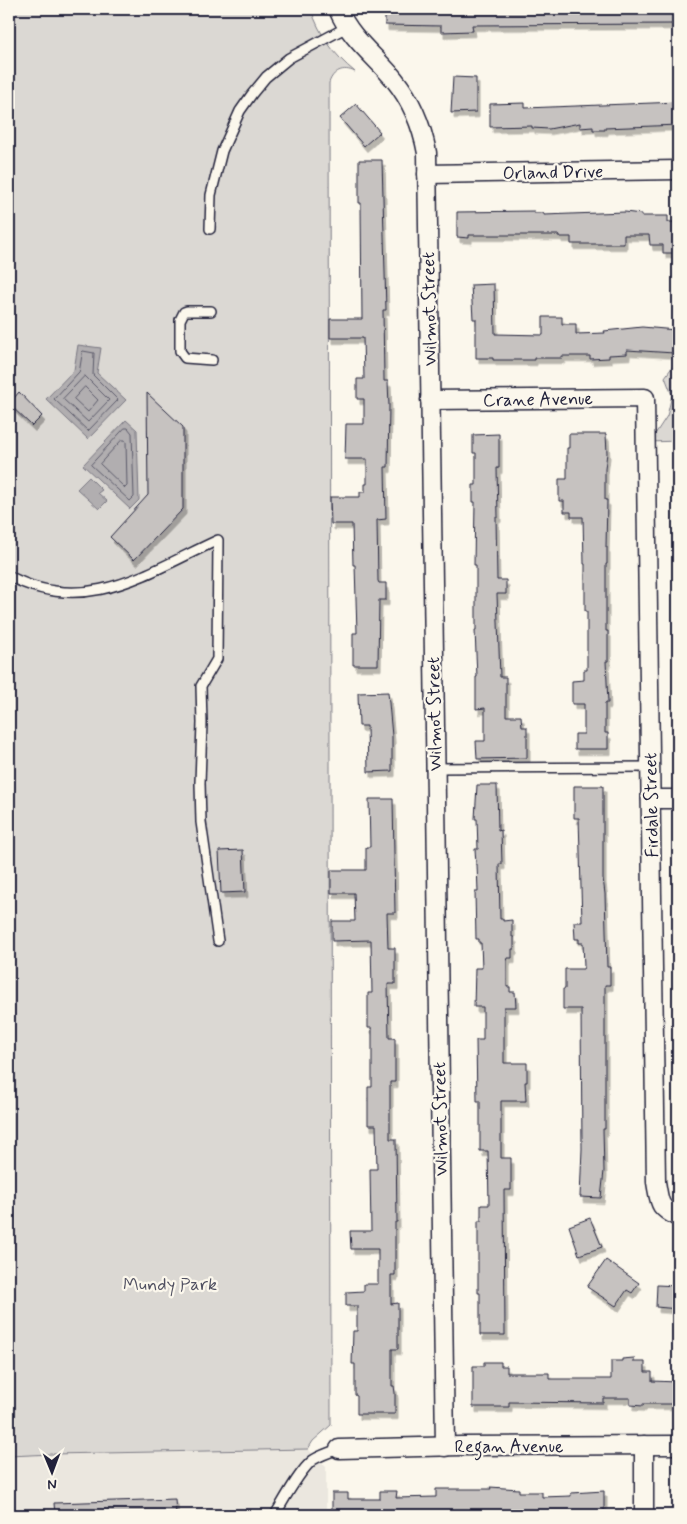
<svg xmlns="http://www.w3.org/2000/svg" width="687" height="1524" viewBox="0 0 687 1524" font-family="Mynerve,sans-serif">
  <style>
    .built { fill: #ebe7df }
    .green { fill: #dbd8d3; stroke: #7e7d87 }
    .water { fill: #b1aeb0; stroke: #787681 }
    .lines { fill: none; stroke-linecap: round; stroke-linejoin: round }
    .shore { stroke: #5b5a6a; stroke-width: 1 }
    .building { fill: #c6c2c0; stroke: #22223b; filter: url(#shadow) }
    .service-casing { stroke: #22223b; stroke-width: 12 }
    .minor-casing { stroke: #22223b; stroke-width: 21 }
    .service { stroke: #fbf7ec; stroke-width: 9 }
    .minor { stroke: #fbf7ec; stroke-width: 18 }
    .labels { text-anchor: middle; stroke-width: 4.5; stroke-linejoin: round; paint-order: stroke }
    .street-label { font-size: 18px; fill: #22223b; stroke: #fbf7ec }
    .park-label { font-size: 18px; fill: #505061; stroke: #fbf7ec }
  </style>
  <defs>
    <filter id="shadow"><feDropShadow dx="3" dy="5.5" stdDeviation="0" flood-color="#0004"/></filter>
  </defs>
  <rect width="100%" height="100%" fill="#fbf7ec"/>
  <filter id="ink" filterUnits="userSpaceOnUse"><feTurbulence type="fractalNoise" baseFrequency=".02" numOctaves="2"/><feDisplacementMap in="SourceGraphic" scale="10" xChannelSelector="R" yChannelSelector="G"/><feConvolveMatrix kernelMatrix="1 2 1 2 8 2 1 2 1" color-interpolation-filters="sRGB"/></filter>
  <g filter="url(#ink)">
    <polygon class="built" points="308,1449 326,1467 326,1515 9,1515 9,1450"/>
    <g class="green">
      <path d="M9 9H311C319 34 334 55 355 72 343 66 333 71 329 83L331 1425 313 1441 308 1449 52 1454 9 1456Z"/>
      <polygon points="678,359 678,441 650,442 667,416 672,395 665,377"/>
    </g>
    <g class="water">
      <polygon points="78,345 101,348 97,373 126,400 88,439 46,399 74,370"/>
      <polygon points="126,420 137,430 139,500 130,509 83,465"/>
      <polygon points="89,477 102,490 98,493 107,501 99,509 77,489"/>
    </g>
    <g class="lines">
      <g class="shore">
        <polygon points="83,351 94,353 93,375 118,400 88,431 54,399 79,372"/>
        <polygon points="85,376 109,400 88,422 63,399"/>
        <polygon points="85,387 98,400 88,412 74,399"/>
        <polygon points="125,428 128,428 132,433 134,497 130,501 91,465"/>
        <polygon points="122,440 125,440 126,442 127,486 125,488 100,464"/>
      </g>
    </g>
    <g class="building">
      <polygon points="385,9 675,9 675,24 472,25 473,31 441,32 441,26 385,25"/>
      <polygon points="453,77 476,78 476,112 451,113"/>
      <polygon points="678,102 678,125 605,128 605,130 593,130 593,127 580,128 580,123 549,129 532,128 532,126 490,127 490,104 525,103 525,108"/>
      <polygon points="356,104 380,132 364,146 340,118"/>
      <polygon points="359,160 382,160 386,310 383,310 384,379 384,381 388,381 389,406 388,467 385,467 386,519 377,520 378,581 379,583 386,583 386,600 379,600 378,665 353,665 353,633 357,633 355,565 353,565 352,524 331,524 330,497 360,497 360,492 365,492 365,484 367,484 367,459 345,459 346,424 364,424 364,399 357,399 357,379 364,379 363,338 330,338 330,319 362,319 361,203 359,203"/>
      <polygon points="534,211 534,213 544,213 544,215 625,212 641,214 641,216 668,216 668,222 678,222 678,253 663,253 663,245 650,245 649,235 624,235 624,244 571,244 571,237 559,237 559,235 469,235 469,238 457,237 457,212"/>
      <polygon points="494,284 495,334 543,335 543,317 562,317 562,324 576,324 576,334 605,333 604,331 642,327 676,330 674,353 627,350 627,354 609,355 609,358 590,359 590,356 562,356 562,358 534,358 534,360 493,360 493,358 476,358 476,319 473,319 471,285"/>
      <polygon points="19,392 42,416 32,426 9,404"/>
      <polygon points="147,393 183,427 183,509 134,560 110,537 148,495"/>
      <polygon points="499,434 499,468 497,468 498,517 496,517 497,580 506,580 506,594 497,594 500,677 506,677 506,716 521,716 522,727 527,727 527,758 477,759 476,741 485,741 485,708 476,709 476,677 477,677 475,630 476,630 476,565 474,565 475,502 473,502 473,485 476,485 476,453 473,453 473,435"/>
      <polygon points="569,434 606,434 607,453 605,469 605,500 607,500 606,547 607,547 607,564 606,564 606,631 608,631 608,661 606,661 608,703 605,703 605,733 608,733 608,749 575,749 575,734 584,734 584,704 572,704 572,681 584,680 584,670 587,670 587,611 585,611 585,564 584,564 583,517 571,517 571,512 564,512 564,501 559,501 559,479 567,479 567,448 569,448"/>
      <polygon points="388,692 392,736 392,771 368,772 367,726 359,726 358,693"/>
      <polygon points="477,785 497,785 498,831 501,830 502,864 499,864 500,919 503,919 503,921 512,920 512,937 514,937 514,949 512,949 512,958 508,958 507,961 507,987 510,987 510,992 515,992 516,1007 504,1007 504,1063 527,1063 527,1082 525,1082 526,1101 501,1101 501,1158 511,1158 511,1190 504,1190 505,1335 480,1335 480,1293 478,1293 478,1221 481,1221 481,1205 489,1205 488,1151 480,1151 480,1101 477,1101 476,1040 483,1040 483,1007 474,1007 475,968 482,968 481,943 479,943 479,939 476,939 475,892 478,892 477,864 476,864 475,849 478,849 477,819 475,819"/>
      <polygon points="574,786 603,786 603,878 605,894 607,967 610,967 610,985 605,985 605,1129 603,1129 604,1171 601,1198 580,1197 582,1149 581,1009 563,1009 563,989 565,989 565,969 583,969 584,967 583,943 579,943 579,939 575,939 574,922 582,922 579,818 574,818"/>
      <polygon points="369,799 393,799 395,913 387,913 388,948 395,948 395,984 388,984 389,1038 395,1038 395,1082 390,1082 390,1139 396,1139 397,1222 395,1222 395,1275 391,1275 391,1304 398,1303 398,1349 392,1349 392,1386 394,1386 395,1393 395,1414 357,1414 357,1396 355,1395 355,1364 352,1364 353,1331 357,1331 357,1306 346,1306 346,1292 364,1291 364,1284 378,1284 378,1249 351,1249 350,1231 371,1231 370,1169 377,1169 376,1125 368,1125 368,1087 372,1087 372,1028 368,1028 368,993 372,993 371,940 332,941 332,921 355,921 354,893 331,893 331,870 366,870 366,847 370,847"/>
      <polygon points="243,850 245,892 221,893 219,851"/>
      <polygon points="590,1218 602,1247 579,1255 569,1226"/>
      <polygon points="606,1260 639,1283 632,1293 627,1290 616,1306 587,1287"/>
      <polygon points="657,1285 678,1286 678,1309 656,1307"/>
      <polygon points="634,1358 634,1362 645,1362 645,1372 652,1372 652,1381 678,1382 678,1404 643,1404 643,1406 630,1405 630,1398 603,1398 603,1403 509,1402 509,1407 473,1407 473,1366 484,1366 484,1362 501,1362 501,1366 507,1366 507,1373 549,1373 549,1379 611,1379 611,1361 622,1361 622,1359"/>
      <polygon points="490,1487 519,1489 519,1492 542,1492 542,1497 571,1496 571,1493 604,1491 604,1514 527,1515 527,1511 469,1512 468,1514 416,1515 332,1515 332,1493 348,1493 348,1499 380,1499 380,1491 397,1491 396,1498 436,1497 436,1489 491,1489"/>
      <polygon points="175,1499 176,1515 55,1515 54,1503"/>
    </g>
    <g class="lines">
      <g class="service-casing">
        <g id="service">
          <polyline points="210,229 211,195 222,151 240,111 252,94 266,77 289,58 347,27"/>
          <polyline points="211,311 187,311 184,312 180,320 180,351 185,358 212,360"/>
          <path d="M9 576C86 617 148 572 218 540L217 659 201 686 202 723 200 783 201 822 218 941"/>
          <polyline points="435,768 650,767"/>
          <path d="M275 1515C284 1500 300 1470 313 1460 321 1455 330 1452 339 1449"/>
        </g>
      </g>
      <g class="minor-casing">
        <g id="minor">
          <path d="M338 9C350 38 374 55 394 79 411 100 422 126 427 153L445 1447"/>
          <polyline points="427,174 678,170"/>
          <path d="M430 400 645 398 656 1182C660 1204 658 1207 678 1217"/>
          <polyline points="651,799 678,799"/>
          <polyline points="644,1445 644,1515"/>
          <polyline points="339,1449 461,1446 678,1445"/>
        </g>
      </g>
      <use href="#service" class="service"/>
      <use href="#minor" class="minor"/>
    </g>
  </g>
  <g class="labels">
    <g class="street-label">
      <text transform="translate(553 172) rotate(-1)" y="6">Orland Drive</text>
      <text transform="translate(429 309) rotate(-91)" y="6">Wilmot Street</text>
      <text transform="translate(538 399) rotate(-1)" y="6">Crane Avenue</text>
      <text transform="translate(434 714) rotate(-91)" y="6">Wilmot Street</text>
      <text transform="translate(651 805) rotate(-91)" y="6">Firdale Street</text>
      <text transform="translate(440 1119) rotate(-91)" y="6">Wilmot Street</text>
      <text x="509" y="1452">Regan Avenue</text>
    </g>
    <g class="park-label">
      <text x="170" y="1290">Mundy Park</text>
    </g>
  </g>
  <rect width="687" height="1524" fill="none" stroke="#fbf7ec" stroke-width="30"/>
  <rect x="15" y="15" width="657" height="1494" fill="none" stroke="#22223b" stroke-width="2" filter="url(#ink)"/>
  <g transform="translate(52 1472) rotate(179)" stroke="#fbf7ec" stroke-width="4" paint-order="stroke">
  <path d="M0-4L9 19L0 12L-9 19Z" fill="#22223b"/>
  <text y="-8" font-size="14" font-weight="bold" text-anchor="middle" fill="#22223b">N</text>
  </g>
</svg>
